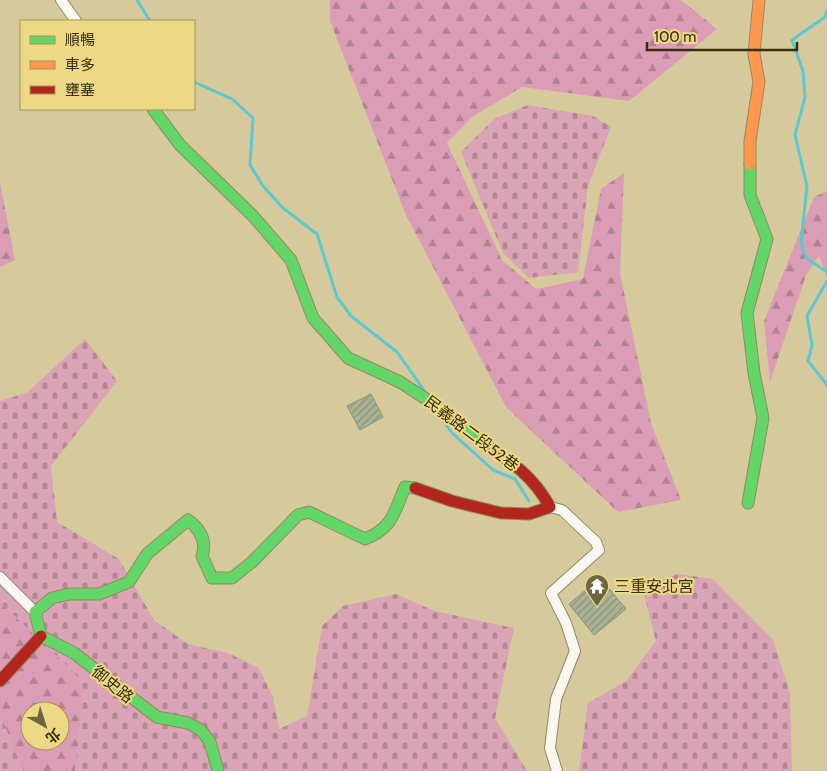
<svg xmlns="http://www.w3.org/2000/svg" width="827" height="771" viewBox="0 0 827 771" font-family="Cabin,'Noto Sans TC',sans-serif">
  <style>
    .forest { fill: url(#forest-firs); fill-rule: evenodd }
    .cemetery { fill: url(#cemetery-stones) }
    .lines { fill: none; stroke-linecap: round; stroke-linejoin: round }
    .stream { stroke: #5bc7cf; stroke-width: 3 }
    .building { fill: url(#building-hatch); stroke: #889275 }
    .street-casing { stroke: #928963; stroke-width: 12 }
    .fast-casing { stroke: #928963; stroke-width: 13 }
    .slow-casing { stroke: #928963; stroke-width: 13 }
    .jam-casing { stroke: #928963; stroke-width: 13 }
    .street { stroke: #f9f7f0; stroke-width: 10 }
    .fast { stroke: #63d668; stroke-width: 11 }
    .slow { stroke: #ff974d; stroke-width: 11 }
    .jam { stroke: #b3261e; stroke-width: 11 }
    .labels { text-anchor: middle; stroke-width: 4; stroke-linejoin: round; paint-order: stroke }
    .street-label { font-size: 16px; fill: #372f0c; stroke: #edd886 }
    .poi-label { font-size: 16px; fill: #372f0c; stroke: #edd886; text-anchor: start }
  </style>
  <defs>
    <pattern id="forest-firs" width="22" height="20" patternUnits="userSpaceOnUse" patternTransform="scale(1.25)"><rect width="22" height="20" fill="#db9db6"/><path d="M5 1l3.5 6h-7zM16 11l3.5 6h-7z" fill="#b28092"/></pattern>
    <pattern id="cemetery-stones" width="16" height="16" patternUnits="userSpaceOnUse" patternTransform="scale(1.25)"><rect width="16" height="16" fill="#daa4b6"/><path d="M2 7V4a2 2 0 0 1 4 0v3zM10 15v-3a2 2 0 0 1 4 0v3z" fill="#b28692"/></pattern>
    <pattern id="building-hatch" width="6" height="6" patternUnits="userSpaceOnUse" patternTransform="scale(1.25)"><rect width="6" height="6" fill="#aab395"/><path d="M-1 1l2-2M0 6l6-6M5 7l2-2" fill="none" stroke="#8b9278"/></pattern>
  </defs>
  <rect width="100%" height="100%" fill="#d6ca9d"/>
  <g class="forest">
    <polygon points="330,0 681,0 717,29 629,101 522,87 472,117 447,143 502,260 536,289 583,279 601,189 624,173 620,273 651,423 681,500 618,512 506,407 406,215 330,21"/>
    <polygon points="0,183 15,260 0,267"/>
    <polygon points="827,191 827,277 819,256 806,275 770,382 764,321 814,197"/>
    <path d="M0 602 75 673 84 691 75 771H23L0 715ZM30 711H60V741H30Z"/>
  </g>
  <g class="cemetery">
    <polygon points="528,105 593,116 611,127 588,186 578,272 529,278 503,253 461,152 494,119"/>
    <polygon points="85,339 117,381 51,466 57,522 119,559 154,620 188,644 228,653 259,668 273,697 279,729 307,716 322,626 343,606 396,594 435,611 514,628 495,718 527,771 75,771 84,691 75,673 0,602 0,401 28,392"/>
    <polygon points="678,574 713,579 773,640 790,693 792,771 579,771 588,703 626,681 656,641 642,587"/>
    <polygon points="0,715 1,716 23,771 0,771"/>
  </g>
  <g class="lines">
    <g class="stream">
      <polyline points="137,0 150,21"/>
      <polyline points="827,11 825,17 792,40 803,71 805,97 795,135 807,186 801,243 806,258 827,272"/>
      <polyline points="194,82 232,99 253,118 250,165 263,186 283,208 317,234 337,297 351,316 397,352 426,393"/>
      <polyline points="827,281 807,316 812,345 808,361 827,385"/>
      <polyline points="440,415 452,433 493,470 515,479 529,501"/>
    </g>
  </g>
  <g class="building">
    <polygon points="371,394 383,417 360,430 347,406"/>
    <polygon points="600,578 626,609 594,635 569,604"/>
  </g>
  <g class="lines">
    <g class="street-casing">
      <g id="street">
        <polyline points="61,0 76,21"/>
        <polyline points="550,507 562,510 596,542 599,550 551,593 566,623 575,651 556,699 550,748 557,771"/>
        <polyline points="0,577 35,612"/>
      </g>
    </g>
    <g class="fast-casing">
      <g id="fast">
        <polyline points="153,109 180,145 253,216 291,260 313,318 348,358 400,382 446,412 484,444"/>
        <polyline points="748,503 763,418 754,373 747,313 767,239 750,195 750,164"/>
        <path d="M41 636 35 612 52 598 69 594H99L129 582 147 554 188 520C200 529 207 541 202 556L212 578H232L252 562 298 515 309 512 365 539C393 528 394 512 405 487L415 488"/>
        <polyline points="41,636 74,653 157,717 188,723 201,730 210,742 218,771"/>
      </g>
    </g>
    <g class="slow-casing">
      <polyline id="slow" points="750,164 750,141 759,82 754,54 759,0"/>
    </g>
    <g class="jam-casing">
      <g id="jam">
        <path d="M415 488 452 501 501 513 529 514 550 507C533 476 513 463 484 444"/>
        <polyline points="0,681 41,636"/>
      </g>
    </g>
    <use href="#street" class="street"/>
    <use href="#fast" class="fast"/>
    <use href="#slow" class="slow"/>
    <use href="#jam" class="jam"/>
  </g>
  <defs>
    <g id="temple-pin" transform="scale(1.25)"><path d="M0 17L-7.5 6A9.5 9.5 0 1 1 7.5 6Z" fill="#6f653f" stroke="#edd886"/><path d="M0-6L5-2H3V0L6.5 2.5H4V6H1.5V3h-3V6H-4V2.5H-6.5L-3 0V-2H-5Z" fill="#fff"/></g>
  </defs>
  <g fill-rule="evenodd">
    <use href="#temple-pin" x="597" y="586"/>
  </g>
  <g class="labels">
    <g class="street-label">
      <text transform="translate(472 433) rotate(37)" y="6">民義路二段52巷</text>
      <text transform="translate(113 684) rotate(39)" y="6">御史路</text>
    </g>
    <g class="poi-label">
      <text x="614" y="592">三重安北宮</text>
    </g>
  </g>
  <rect x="20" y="20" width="175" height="90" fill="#edd886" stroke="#a49455"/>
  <rect x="30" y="36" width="25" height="8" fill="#63d668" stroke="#a49455"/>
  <text x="65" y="45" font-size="15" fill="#372f0c">順暢</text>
  <rect x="30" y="61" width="25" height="8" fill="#ff974d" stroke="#a49455"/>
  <text x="65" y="70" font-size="15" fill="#372f0c">車多</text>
  <rect x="30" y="86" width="25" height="8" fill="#b3261e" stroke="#a49455"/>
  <text x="65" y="95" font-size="15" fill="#372f0c">壅塞</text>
  <g transform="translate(45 726) rotate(141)"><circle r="24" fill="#edd886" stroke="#a49455"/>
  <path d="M0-4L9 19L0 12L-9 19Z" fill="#6f653f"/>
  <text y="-8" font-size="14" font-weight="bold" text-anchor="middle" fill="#372f0c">北</text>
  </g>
  <path d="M647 42v8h150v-8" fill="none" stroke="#372f0c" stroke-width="2.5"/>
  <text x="654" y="42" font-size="15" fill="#372f0c" stroke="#edd886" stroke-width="4" paint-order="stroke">100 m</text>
</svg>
